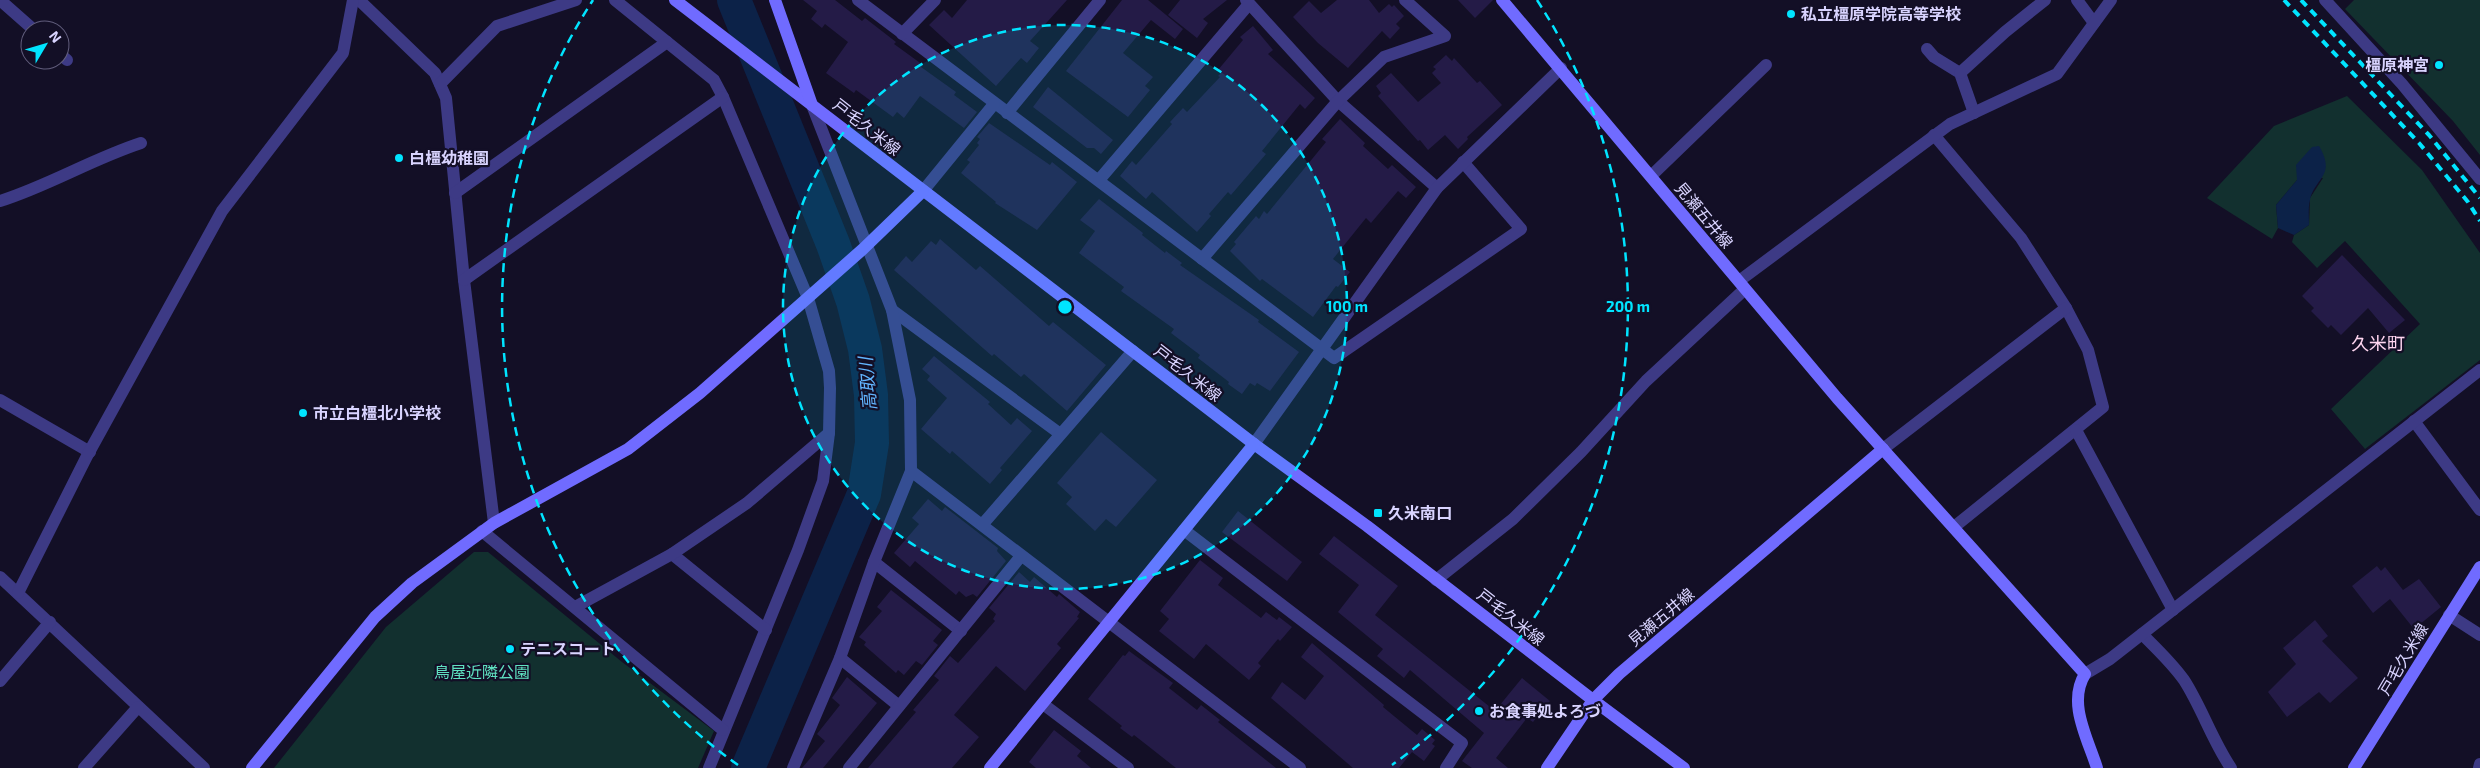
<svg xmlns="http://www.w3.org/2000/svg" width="2480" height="768" viewBox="0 0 2480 768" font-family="'Exo 2','Noto Sans JP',sans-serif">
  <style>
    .green { fill: #12302f }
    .water { fill: #0c2248 }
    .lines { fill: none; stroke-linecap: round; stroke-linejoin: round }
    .river { stroke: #0c2248; stroke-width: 34 }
    .building { fill: #241b47 }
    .street { stroke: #3d3a85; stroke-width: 12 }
    .secondary { stroke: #706bff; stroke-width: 12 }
    .rail { stroke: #00e4ff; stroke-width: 4; stroke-dasharray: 8 6; stroke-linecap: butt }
    .ring { fill: none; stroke: #00e4ff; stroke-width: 2.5; stroke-dasharray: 9 6 }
    .poi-dot { fill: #00e4ff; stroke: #130f26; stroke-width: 2 }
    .labels { text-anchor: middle; stroke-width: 4.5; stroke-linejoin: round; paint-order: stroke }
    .poi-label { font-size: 16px; font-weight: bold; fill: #d9d4ff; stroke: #130f26; text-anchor: start }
    .street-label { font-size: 16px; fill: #d9d4ff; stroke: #130f26 }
    .park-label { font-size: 16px; fill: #5fe1c1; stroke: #130f26 }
    .neighbourhood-label { font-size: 18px; fill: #ffd6f0; stroke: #130f26 }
    .water-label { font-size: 18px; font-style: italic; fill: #62b5ff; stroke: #130f26 }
    .centre { fill: #00e4ff; stroke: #130f26; stroke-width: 2.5 }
    .ring-label { font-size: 15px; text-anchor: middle; font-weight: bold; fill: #00e4ff; stroke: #130f26; stroke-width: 4.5; stroke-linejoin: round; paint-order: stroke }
  </style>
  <rect width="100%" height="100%" fill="#130f26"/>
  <g class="green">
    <polygon points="2354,0 2480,0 2480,155 2453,121 2345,9"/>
    <polygon points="2347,96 2422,170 2480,253 2480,360 2365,449 2331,409 2420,324 2345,241 2317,268 2292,242 2294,235 2309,225 2310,198 2323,178 2297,180 2276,205 2278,228 2272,239 2207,198 2274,126"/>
    <polygon points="474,552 488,552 622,662 714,731 698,768 274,768 386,627"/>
  </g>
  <path class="water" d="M2319 146C2337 176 2314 178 2310 200 2308 208 2309 217 2309 225L2294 235 2278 228 2276 205 2297 180 2296 165 2312 147Z"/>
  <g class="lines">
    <polyline class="river" points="734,0 833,244 853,301 865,349 871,395 872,443 864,494 748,768"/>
  </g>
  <g class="building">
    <polygon points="803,0 835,0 862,21 865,18 896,42 894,44 923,65 921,67 956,92 954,95 977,112 964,128 920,96 904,118 897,112 893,117 856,90 854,93 826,73 848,42 825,24 822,28 811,19 817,11"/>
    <polygon points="967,0 1067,0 1030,41 1039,48 1027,63 1021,58 996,86 929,25 944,10 952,18"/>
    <polygon points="1122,0 1148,0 1183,29 1175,39 1151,20 1123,53 1153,77 1145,86 1150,90 1128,117 1066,71"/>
    <polygon points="1180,0 1227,0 1203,19 1208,23 1197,38 1168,15"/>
    <polygon points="1337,0 1369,0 1379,13 1389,4 1392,7 1394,5 1404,16 1396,24 1400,28 1390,39 1382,31 1348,68 1318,43 1293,17 1309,1 1321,13"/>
    <polygon points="1458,0 1493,0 1475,18"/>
    <polygon points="1253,26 1273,50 1268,54 1315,98 1305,109 1300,104 1262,151 1266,154 1231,195 1228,192 1209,214 1211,216 1197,232 1152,192 1146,199 1120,176 1132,161 1136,165 1172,124 1170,122 1183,108 1187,112 1220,77 1218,76 1221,73 1218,70 1243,40 1240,37"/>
    <polygon points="1446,55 1452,61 1454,58 1477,83 1480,81 1502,105 1467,137 1468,139 1458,149 1445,135 1428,150 1420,140 1418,141 1378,96 1381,93 1376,86 1391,73 1418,102 1441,83 1432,73 1436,69 1433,67"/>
    <polygon points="1048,87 1113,140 1101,154 1094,148 1087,148 1033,107"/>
    <polygon points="1340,119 1365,143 1363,146 1388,169 1392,165 1416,187 1406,198 1398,191 1371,223 1366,218 1333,259 1350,272 1338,287 1336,286 1313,317 1262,279 1260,281 1230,251 1236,244 1234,242 1256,216 1259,219 1264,211 1267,214 1326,142 1322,139"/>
    <polygon points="989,123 1050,165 1052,162 1077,182 1037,230 995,203 996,202 961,173 970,162 967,160 979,145 977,143 980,139 977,137"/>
    <polygon points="1099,199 1143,233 1142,235 1165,253 1166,251 1182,263 1180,265 1259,320 1258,322 1299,352 1270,391 1257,383 1255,386 1250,383 1242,394 1228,384 1229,382 1198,358 1200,355 1171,333 1174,329 1121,291 1124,287 1079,253 1095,231 1080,220"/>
    <polygon points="940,239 976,270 980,266 1049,326 1053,322 1106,365 1067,411 1024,374 1021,377 994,354 992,356 894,270 906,256 912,262 931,241 936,245"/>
    <polygon points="2342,255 2405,320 2389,333 2368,308 2341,335 2331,325 2328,328 2311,311 2314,308 2302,296"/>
    <polygon points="934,356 990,402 988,404 1011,425 1017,418 1032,431 1000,468 1002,470 990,484 952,451 950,454 921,429 947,398 927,380 930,376 922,369"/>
    <polygon points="1101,432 1157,480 1116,527 1106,519 1095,531 1066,504 1072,497 1057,483"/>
    <polygon points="928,499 942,511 945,507 998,548 997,551 1006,561 977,597 973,594 966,597 959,591 956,595 915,561 910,567 894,553 919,524 912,518"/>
    <polygon points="1238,511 1302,562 1287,581 1222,532"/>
    <polygon points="1334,536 1398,586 1375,615 1495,711 1522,678 1550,701 1533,722 1527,718 1496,758 1508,768 1472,768 1462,761 1484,733 1410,670 1404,678 1377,656 1383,649 1338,612 1359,585 1319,554"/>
    <polygon points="1200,560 1223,578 1218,585 1261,618 1266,612 1277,620 1279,617 1292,627 1280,641 1278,639 1258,663 1261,666 1249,680 1206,644 1194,659 1159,631 1169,619 1160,611"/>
    <polygon points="2377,566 2381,571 2385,567 2403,590 2419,579 2441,607 2414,629 2390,599 2373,613 2352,586"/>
    <polygon points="1019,572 1030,582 1034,577 1057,597 1059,594 1080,612 1077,617 1079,618 1057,644 1061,648 1025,691 996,666 954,715 979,737 952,768 868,768 916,712 913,710 939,680 934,676 950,656 958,663 995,621 993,619 996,614 989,608"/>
    <polygon points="891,590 942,630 933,641 938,645 922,665 916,661 904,675 898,670 896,673 864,645 866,642 859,637 882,611 877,607"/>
    <polygon points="2315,620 2328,636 2322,641 2358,678 2330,703 2319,692 2287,717 2268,692 2296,664 2283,648"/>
    <polygon points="1312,643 1384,705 1383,707 1417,735 1422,729 1435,740 1432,744 1435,746 1424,761 1412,752 1399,768 1353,768 1271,698 1282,682 1305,700 1324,676 1301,657"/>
    <polygon points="1129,651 1173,683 1169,688 1197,710 1201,705 1220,720 1218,722 1276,768 1176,768 1143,742 1134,735 1132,737 1120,728 1122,726 1088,699 1123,655 1125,656"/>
    <polygon points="847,677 877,703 823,768 802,768 825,741 817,734 840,705 832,698"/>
    <polygon points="1054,730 1081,751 1077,756 1091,768 1036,768 1029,762"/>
  </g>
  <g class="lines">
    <g class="street">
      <polyline points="0,0 34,30"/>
      <polyline points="359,0 435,73 446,98 464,280 494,523"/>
      <polyline points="615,0 714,80 723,97 808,298 829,371 830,388 829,433 823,481 798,550 709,768"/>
      <polyline points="858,0 1334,358 1521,229 1463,162"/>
      <polyline points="1246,0 1338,101 1437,188"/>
      <polyline points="2077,0 2094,23"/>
      <polyline points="2325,0 2402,84 2480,179"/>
      <polyline points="902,34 935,0"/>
      <polyline points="1927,49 1934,57 1960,73 1974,113"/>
      <polyline points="60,54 67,60"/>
      <polyline points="1960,73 2005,32 2045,0"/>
      <polyline points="440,84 497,26 576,0"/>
      <polyline points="1007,113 1100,0"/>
      <polyline points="1934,135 2021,238 2066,308 2088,350 2103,407 1954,527"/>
      <polyline points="1651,176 1766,65"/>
      <polyline points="1099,180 1249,4"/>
      <polyline points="923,191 994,104"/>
      <polyline points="455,193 667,42"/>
      <path d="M0 201C48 186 92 159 141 143"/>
      <polyline points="1202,259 1338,101 1384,57 1445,36 1405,0"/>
      <polyline points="464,280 723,97"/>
      <polyline points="1739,281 1950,124 2057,74 2111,0"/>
      <polyline points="892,310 1059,433"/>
      <polyline points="0,400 90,452"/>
      <polyline points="2414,421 2480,510"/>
      <polyline points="2076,430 2173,610"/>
      <polyline points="1254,444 1437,188 1561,68"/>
      <polyline points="1883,449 2066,308"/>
      <polyline points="911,471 1300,768"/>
      <polyline points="982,525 1133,351"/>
      <polyline points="1184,530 1462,743 1446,768"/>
      <polyline points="482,531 723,730"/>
      <polyline points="672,554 766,630"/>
      <polyline points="874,562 961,631"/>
      <polyline points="0,577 204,768"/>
      <polyline points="1436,580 1513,519 1581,452 1646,381 1745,289"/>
      <polyline points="18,593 87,456 222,211 343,53 353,0"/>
      <polyline points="575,607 672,554 747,503 829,433"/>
      <polyline points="2449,615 2480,635"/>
      <path d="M2142 634C2157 649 2172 663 2184 680 2202 708 2212 740 2231 768"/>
      <polyline points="840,658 899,706"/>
      <polyline points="2085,674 2110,659 2480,370"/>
      <polyline points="0,681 50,622"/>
      <polyline points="1043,704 1128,768"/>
      <polyline points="84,768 138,707"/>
      <polyline points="793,768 840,658 874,562 911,471 910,400 892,310 812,105"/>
      <polyline points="849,768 1021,556"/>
      <polyline points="2479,768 2480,764"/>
    </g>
    <g class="secondary">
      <polyline points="675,0 1254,444 1367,526 1593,700 1684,768"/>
      <polyline points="775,0 812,105"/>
      <path d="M1502 0 1837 398 2085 674C2067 703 2088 739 2097 768"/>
      <polyline points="252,768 375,617 412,583 494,523 628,449 700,393 863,249 923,191"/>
      <polyline points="990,768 1254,444"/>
      <polyline points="1547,768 1593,700 1619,674 1883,449"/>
      <polyline points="2354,768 2480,567"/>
    </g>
    <g class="rail">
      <polyline points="2284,0 2419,143 2468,202 2480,221"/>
      <polyline points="2301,0 2429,135 2480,198"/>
    </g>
  </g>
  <circle cx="1065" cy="307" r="282" fill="#00e4ff" fill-opacity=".12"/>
  <g class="ring">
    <circle cx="1065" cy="307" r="282"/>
    <path d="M738 765A563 563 0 0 1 593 0M1537 0A563 563 0 0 1 1392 765"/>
  </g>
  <g class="poi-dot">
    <circle cx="1791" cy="14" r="5"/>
    <circle cx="2439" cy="65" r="5"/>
    <circle cx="399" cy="158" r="5"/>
    <circle cx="303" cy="413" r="5"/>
    <rect x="1373" y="508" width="10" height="10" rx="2.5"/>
    <circle cx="510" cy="649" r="5"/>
    <circle cx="1479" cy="711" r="5"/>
  </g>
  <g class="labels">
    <g class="poi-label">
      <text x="1801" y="20">私立橿原学院高等学校</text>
      <text x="2429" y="71" text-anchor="end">橿原神宮</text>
      <text x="409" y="164">白橿幼稚園</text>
      <text x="313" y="419">市立白橿北小学校</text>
      <text x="1388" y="519">久米南口</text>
      <text x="520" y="655">テニスコート</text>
      <text x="1489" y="717">お食事処よろづ</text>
    </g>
    <g class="street-label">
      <text transform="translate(867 127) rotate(38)" y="6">戸毛久米線</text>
      <text transform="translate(1704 215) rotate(50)" y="6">見瀬五井線</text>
      <text transform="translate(1188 373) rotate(38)" y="6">戸毛久米線</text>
      <text transform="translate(1511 617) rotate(38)" y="6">戸毛久米線</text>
      <text transform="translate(1661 617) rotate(-40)" y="6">見瀬五井線</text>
      <text transform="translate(2403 659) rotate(-59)" y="6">戸毛久米線</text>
    </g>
    <g class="park-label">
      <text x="482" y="678">鳥屋近隣公園</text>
    </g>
    <g class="neighbourhood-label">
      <text x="2378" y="350">久米町</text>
    </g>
    <g class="water-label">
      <text transform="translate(868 384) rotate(-95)" y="6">高取川</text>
    </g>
  </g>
  <circle cx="1065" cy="307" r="8" class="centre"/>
  <g class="ring-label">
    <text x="1347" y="312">100 m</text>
    <text x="1628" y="312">200 m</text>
  </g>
  <g transform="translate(45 45) rotate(52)"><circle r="24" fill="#130f26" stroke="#625e7d"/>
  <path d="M0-4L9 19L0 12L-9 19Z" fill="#00e4ff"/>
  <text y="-8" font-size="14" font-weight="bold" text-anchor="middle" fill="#d9d4ff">N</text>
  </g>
</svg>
